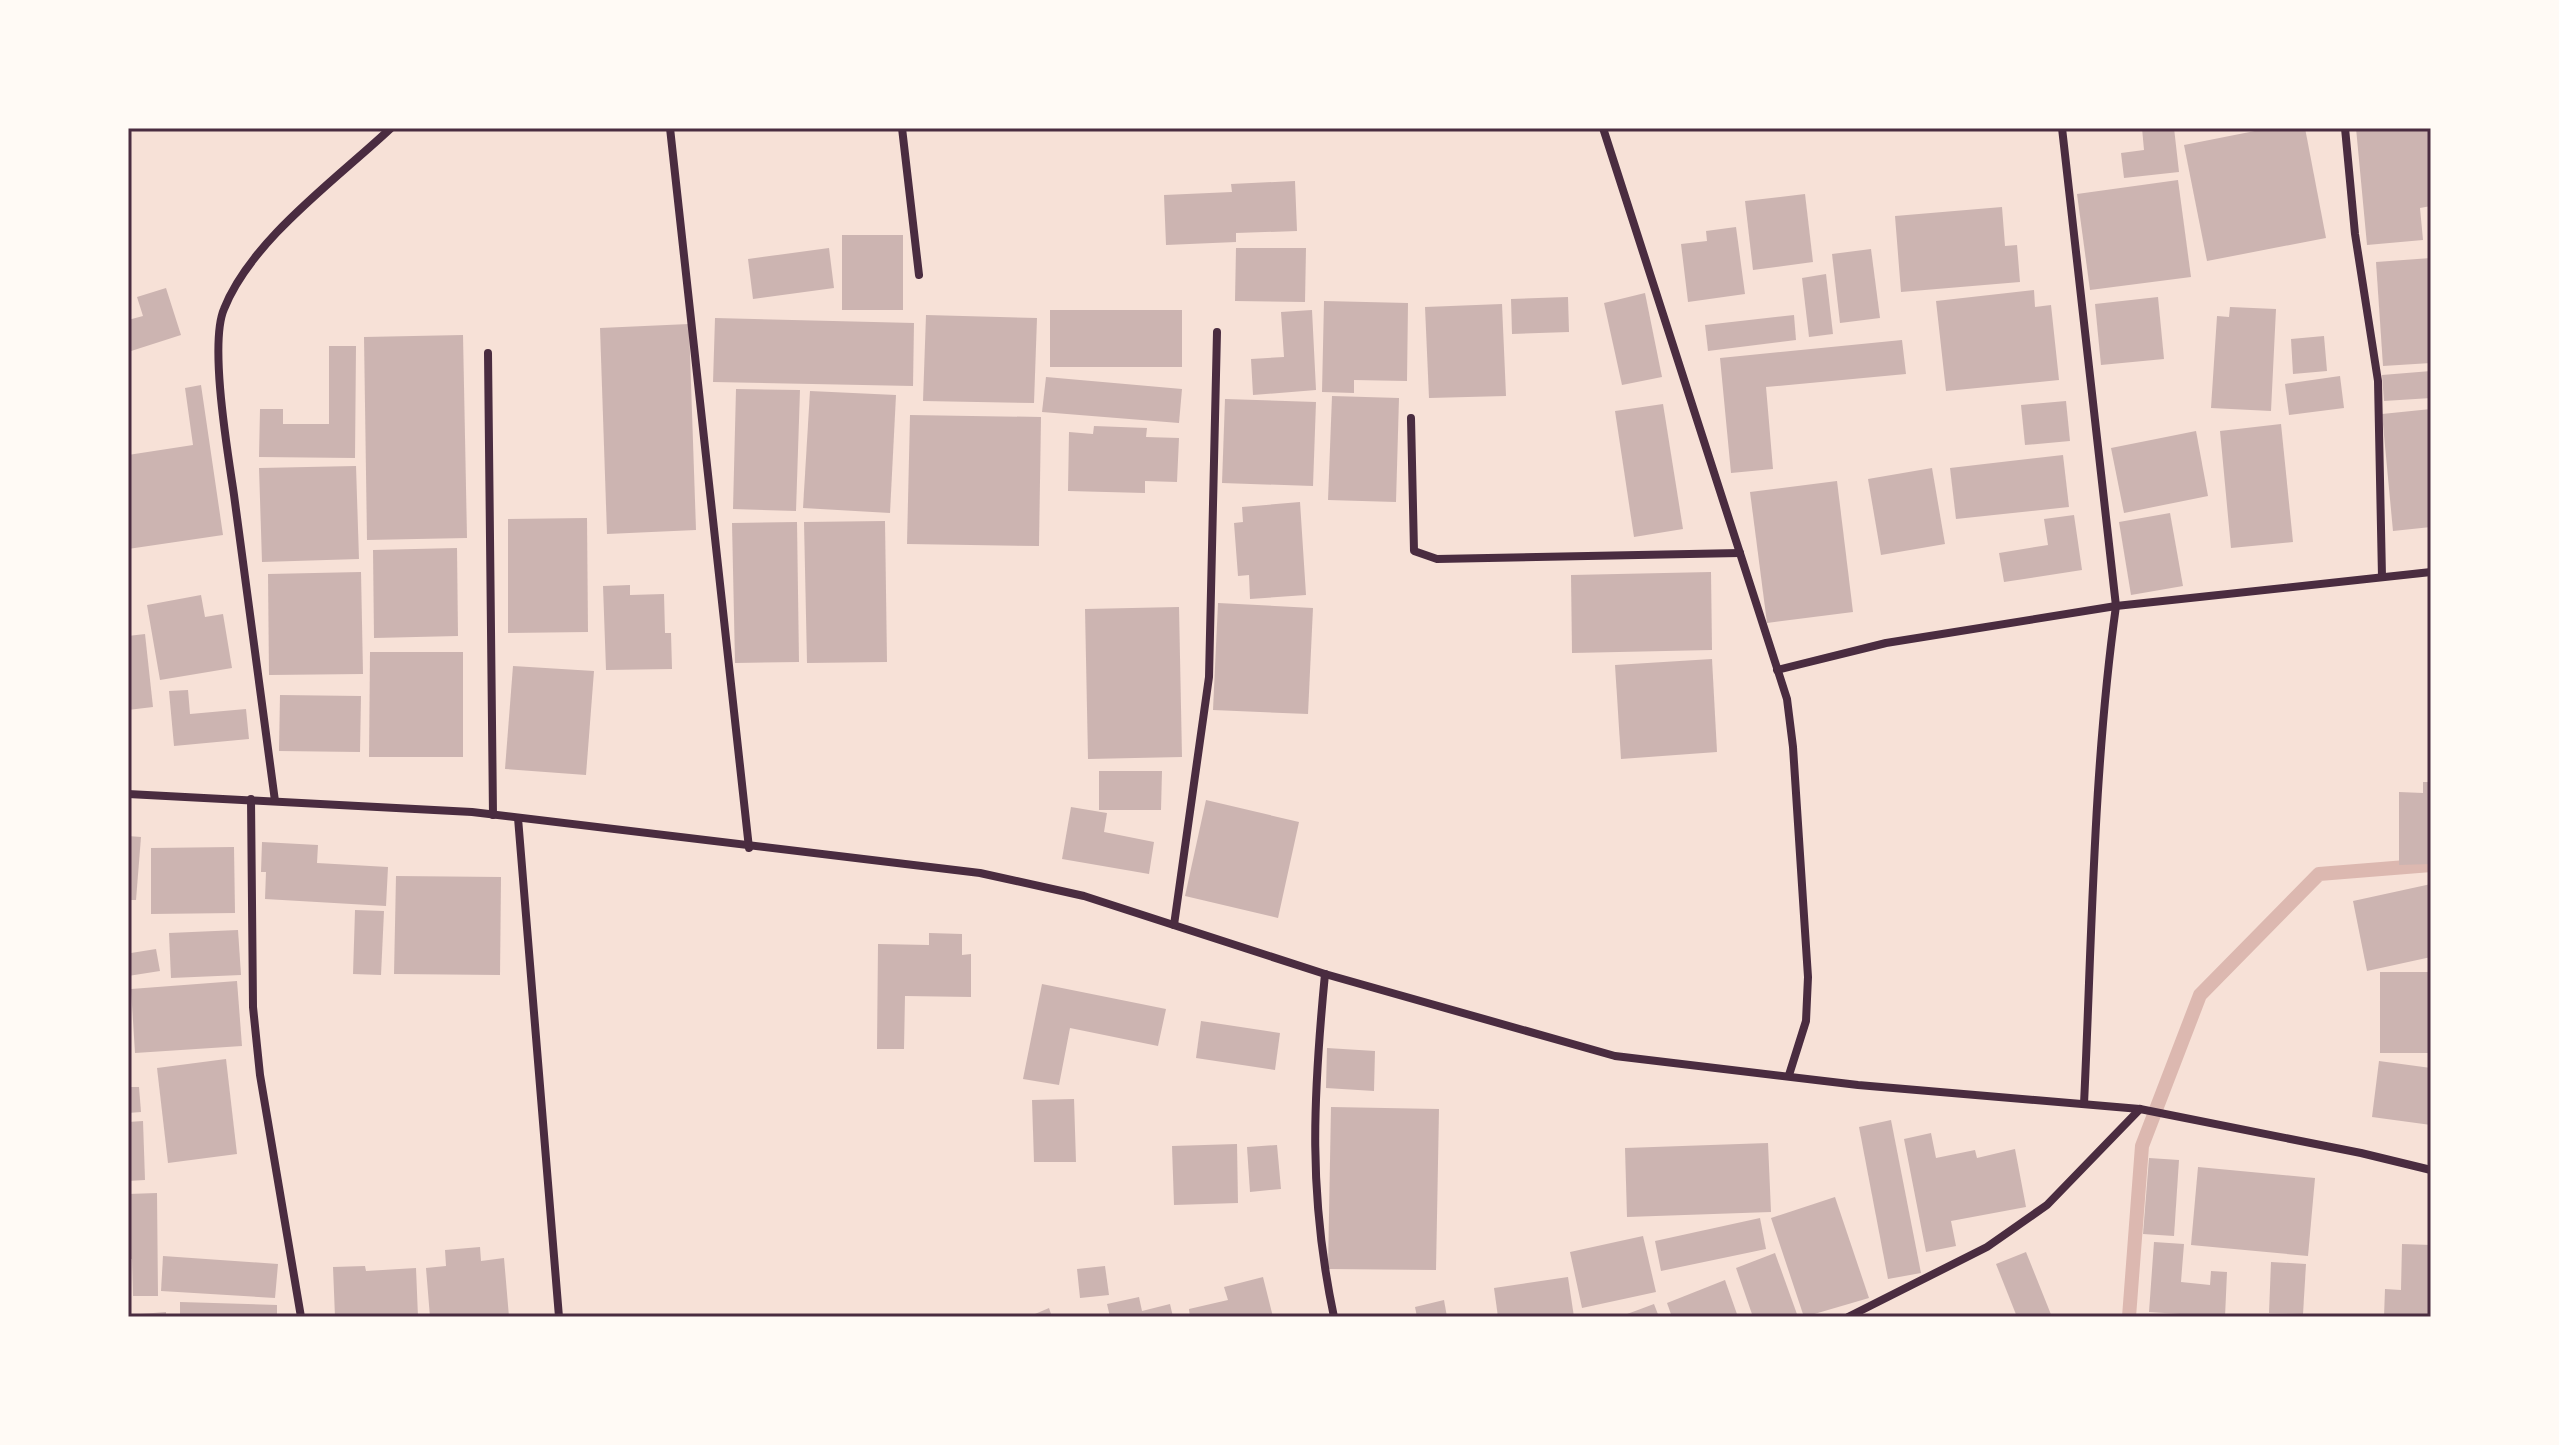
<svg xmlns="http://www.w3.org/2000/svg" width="2559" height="1445" viewBox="0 0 2559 1445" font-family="Merriweather,serif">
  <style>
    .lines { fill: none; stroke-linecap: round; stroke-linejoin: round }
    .stream { stroke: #dcb8b0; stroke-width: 14 }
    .building { fill: #ccb4b1 }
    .minor { stroke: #4a2c40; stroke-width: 8 }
    .neatline { fill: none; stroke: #4a2c40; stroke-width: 3 }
  </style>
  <rect width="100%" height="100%" fill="#f7e1d7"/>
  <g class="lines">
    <polyline class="stream" points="2129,1317 2142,1146 2200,995 2319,874 2431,865"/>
  </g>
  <g class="building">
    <polygon points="2142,128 2174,128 2179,172 2124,178 2121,153 2144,150"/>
    <polygon points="2270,128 2305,128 2326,238 2207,261 2184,145"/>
    <polygon points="2356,128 2431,128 2431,206 2420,208 2423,240 2367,245"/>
    <polygon points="2178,180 2191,277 2090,290 2077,194"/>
    <polygon points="1295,181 1297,231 1236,233 1236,242 1166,245 1164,195 1232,192 1231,184"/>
    <polygon points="1805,194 1813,262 1753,270 1745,201"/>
    <polygon points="2002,207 2005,246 2017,245 2020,282 1901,292 1895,216"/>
    <polygon points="1736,227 1745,294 1688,302 1681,244 1707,241 1706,231"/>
    <rect x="842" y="235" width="61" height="75"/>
    <polygon points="829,248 834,288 753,299 748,259"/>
    <polygon points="1236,248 1306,248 1305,302 1235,301"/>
    <polygon points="1871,249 1880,318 1840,323 1832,254"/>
    <polygon points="2431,258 2431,363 2383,366 2376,262"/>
    <polygon points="1826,274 1833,334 1809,337 1802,278"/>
    <polygon points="166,288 181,335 128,352 128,320 143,316 137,297"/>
    <polygon points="2034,290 2035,307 2051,305 2059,380 1946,391 1936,301"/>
    <polygon points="1645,293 1662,377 1622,385 1604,303"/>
    <polygon points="1568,297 1569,332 1512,334 1511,299"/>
    <polygon points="2158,297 2164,359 2101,365 2095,304"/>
    <polygon points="1324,301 1408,303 1407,381 1354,380 1354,393 1322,392"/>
    <polygon points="1502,304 1506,396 1429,398 1425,307"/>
    <polygon points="2230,307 2276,309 2271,411 2211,408 2217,316 2229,317"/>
    <rect x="1050" y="310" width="132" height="57"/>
    <polygon points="1312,310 1316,390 1253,395 1251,359 1284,357 1281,312"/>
    <polygon points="926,315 1037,318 1034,403 923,401"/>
    <polygon points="1794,315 1796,340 1708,351 1705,325"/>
    <polygon points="715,318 914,323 913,386 713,382"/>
    <polygon points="689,324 696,530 607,534 600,328"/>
    <polygon points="463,335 467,538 367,540 364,337"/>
    <polygon points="2324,336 2327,371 2293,374 2291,339"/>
    <polygon points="1902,340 1906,374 1766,387 1773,469 1731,473 1720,358"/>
    <polygon points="329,346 356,346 355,458 259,457 260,409 283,409 283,424 329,424"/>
    <polygon points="2431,371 2431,398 2384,401 2382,375"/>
    <polygon points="2340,376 2344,408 2289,415 2285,384"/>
    <polygon points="1046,377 1182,389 1179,423 1042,412"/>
    <polygon points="201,385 223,535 128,549 128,455 193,445 185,388"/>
    <polygon points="736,389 800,390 796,511 733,509"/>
    <polygon points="810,391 896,395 890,513 803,508"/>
    <polygon points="1332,396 1399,398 1396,502 1328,500"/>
    <polygon points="1225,399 1316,402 1313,486 1222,483"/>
    <polygon points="2066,401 2070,441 2025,445 2021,405"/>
    <polygon points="1663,404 1683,529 1634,537 1615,411"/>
    <polygon points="2431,409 2431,527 2393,531 2382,414"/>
    <polygon points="910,415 1041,417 1039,546 907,544"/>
    <polygon points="2281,424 2293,542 2231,548 2220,431"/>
    <polygon points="1094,426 1147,428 1146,437 1179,438 1177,482 1145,481 1145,493 1068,491 1069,432 1093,434"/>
    <polygon points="2196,431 2208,496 2124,513 2111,448"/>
    <polygon points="2063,455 2069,507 1956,519 1950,468"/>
    <polygon points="356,466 359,559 262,562 259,468"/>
    <polygon points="1932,468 1945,544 1881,555 1868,479"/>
    <polygon points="1837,481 1853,612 1767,623 1750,492"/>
    <polygon points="1300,502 1306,595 1250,599 1249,575 1238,576 1234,523 1243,522 1242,507"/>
    <polygon points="2170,513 2183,586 2131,595 2119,522"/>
    <polygon points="2074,515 2082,570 2004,582 1999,553 2048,545 2044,519"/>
    <polygon points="587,518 588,632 508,633 508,519"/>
    <polygon points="885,521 887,662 807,663 804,522"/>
    <polygon points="797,522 799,662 735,663 732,523"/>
    <polygon points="457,548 458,636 374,638 373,550"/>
    <polygon points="361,572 363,674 269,675 268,574"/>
    <polygon points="1711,572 1712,650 1572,653 1571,575"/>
    <polygon points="630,585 630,595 664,594 665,633 671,633 672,669 606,670 603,586"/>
    <polygon points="201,595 205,617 223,614 232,668 160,680 147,605"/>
    <polygon points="1218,603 1313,608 1308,714 1213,710"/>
    <polygon points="1179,607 1182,757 1088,759 1085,609"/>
    <polygon points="145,634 153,707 128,710 128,636"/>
    <polygon points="370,652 463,652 463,757 369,757"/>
    <polygon points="1712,659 1717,752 1621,759 1615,665"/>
    <polygon points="513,666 594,671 586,775 505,769"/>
    <polygon points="188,690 190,714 246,709 249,739 174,746 169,691"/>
    <polygon points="280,695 361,696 360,752 279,751"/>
    <polygon points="1099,771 1162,771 1161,810 1099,810"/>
    <polygon points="2423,782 2431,782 2431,864 2399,865 2399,792 2423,793"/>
    <polygon points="1206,800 1299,822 1278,918 1185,896"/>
    <polygon points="1071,807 1107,813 1104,832 1154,842 1149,874 1062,859"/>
    <polygon points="128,836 141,837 136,900 128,900"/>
    <polygon points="262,842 318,845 317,863 388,867 386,906 265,899 266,872 261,872"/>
    <polygon points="234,847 235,913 151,914 151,848"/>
    <polygon points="396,876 501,877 500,975 394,974"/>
    <polygon points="2431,884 2431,957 2367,971 2353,901"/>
    <polygon points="355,910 384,911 381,975 353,974"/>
    <polygon points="238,930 241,975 171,978 169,933"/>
    <polygon points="929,933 962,934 962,955 971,954 971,997 905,996 904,1049 877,1049 878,944 929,945"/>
    <polygon points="128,947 131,953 156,949 160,971 128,976"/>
    <rect x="2380" y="972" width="51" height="81"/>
    <polygon points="237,981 242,1046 135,1053 131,989"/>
    <polygon points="1042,984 1166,1009 1158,1046 1070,1028 1059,1085 1023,1079"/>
    <polygon points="1201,1021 1280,1033 1275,1070 1196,1058"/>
    <polygon points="1327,1048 1375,1051 1374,1091 1326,1088"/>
    <polygon points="226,1059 237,1154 168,1163 157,1068"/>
    <polygon points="2379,1061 2431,1068 2431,1125 2372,1117"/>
    <polygon points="128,1087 139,1087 141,1112 128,1113"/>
    <polygon points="1074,1099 1076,1162 1034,1162 1032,1100"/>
    <polygon points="1331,1107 1439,1109 1436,1270 1328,1269"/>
    <polygon points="1891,1120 1921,1273 1888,1279 1859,1127"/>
    <polygon points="143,1121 145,1180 128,1181 128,1122"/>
    <polygon points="1931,1133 1936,1158 1975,1150 1977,1158 2015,1149 2026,1207 1951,1221 1956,1246 1926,1252 1904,1139"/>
    <polygon points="1768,1143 1771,1212 1627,1217 1625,1148"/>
    <polygon points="1237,1144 1238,1203 1174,1205 1172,1146"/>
    <polygon points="1277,1145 1281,1189 1250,1192 1247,1147"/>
    <polygon points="2149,1158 2179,1160 2174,1236 2143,1234"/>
    <polygon points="2198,1167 2315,1178 2308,1256 2191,1245"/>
    <polygon points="157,1193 158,1296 133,1296 132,1259 128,1259 128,1194"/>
    <polygon points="1835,1197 1869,1298 1804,1317 1771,1218"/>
    <polygon points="1760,1218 1766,1249 1661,1271 1655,1241"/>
    <polygon points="1643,1236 1656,1292 1582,1308 1570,1252"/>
    <polygon points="2154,1242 2184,1244 2181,1282 2210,1285 2211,1271 2227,1272 2225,1317 2149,1312"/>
    <polygon points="2402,1244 2431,1245 2431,1317 2384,1317 2385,1289 2401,1290"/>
    <polygon points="480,1247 481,1261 504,1258 509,1317 430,1317 426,1268 446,1266 445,1250"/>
    <polygon points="2026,1252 2052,1317 2017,1317 1996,1264"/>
    <polygon points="1775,1253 1798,1317 1753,1317 1736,1268"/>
    <polygon points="163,1256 278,1264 275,1298 161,1291"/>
    <polygon points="2271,1262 2306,1264 2303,1314 2269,1313"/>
    <polygon points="365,1266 366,1271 416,1268 418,1317 335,1317 333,1267"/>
    <polygon points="1105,1266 1109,1295 1080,1298 1077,1269"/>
    <polygon points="1263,1277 1273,1317 1190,1317 1189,1309 1228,1300 1224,1287"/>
    <polygon points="1568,1277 1574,1317 1498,1317 1494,1288"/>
    <polygon points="1725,1280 1738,1317 1672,1317 1667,1303"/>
    <polygon points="1139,1297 1142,1311 1170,1304 1173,1317 1110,1317 1107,1304"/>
    <polygon points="1444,1300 1447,1317 1417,1317 1415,1307"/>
    <polygon points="180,1302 277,1305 277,1317 180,1317"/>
    <polygon points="1654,1304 1659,1317 1619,1317"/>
    <polygon points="1049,1308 1052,1317 1028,1317"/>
    <polygon points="166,1312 166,1317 128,1317 128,1315"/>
  </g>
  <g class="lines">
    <g class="minor">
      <polyline points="670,128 749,848"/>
      <polyline points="902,128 919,275"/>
      <polyline points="1603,128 1787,699 1793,747 1808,977 1806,1021 1789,1075"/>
      <path d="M2062 128 2116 606C2093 771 2092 938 2084 1104"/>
      <polyline points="2345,128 2355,234 2378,381 2382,577"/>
      <polyline points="488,353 493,815"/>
      <polyline points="1411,418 1414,551 1437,559 1740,553"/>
      <polyline points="1777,670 1886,643 2116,606 2431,572"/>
      <polyline points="128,794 472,812 980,873 1084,896 1325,974 1615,1056 1858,1085 2140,1109 2361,1153 2431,1170"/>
      <polyline points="251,799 253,1007 260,1075 301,1317"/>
      <path d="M275 801C262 699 248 597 234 495 228 454 209 344 224 309 251 240 338 178 391 128"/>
      <polyline points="518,818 559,1317"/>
      <polyline points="1174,925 1209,677 1217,332"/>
      <path d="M1325 974C1313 1098 1308 1194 1334 1317"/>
      <polyline points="1848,1317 1987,1247 2047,1205 2140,1109"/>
    </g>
  </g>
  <rect width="2559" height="1445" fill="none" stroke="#fffaf5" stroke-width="260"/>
  <rect x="130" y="130" width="2299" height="1185" class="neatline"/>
</svg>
